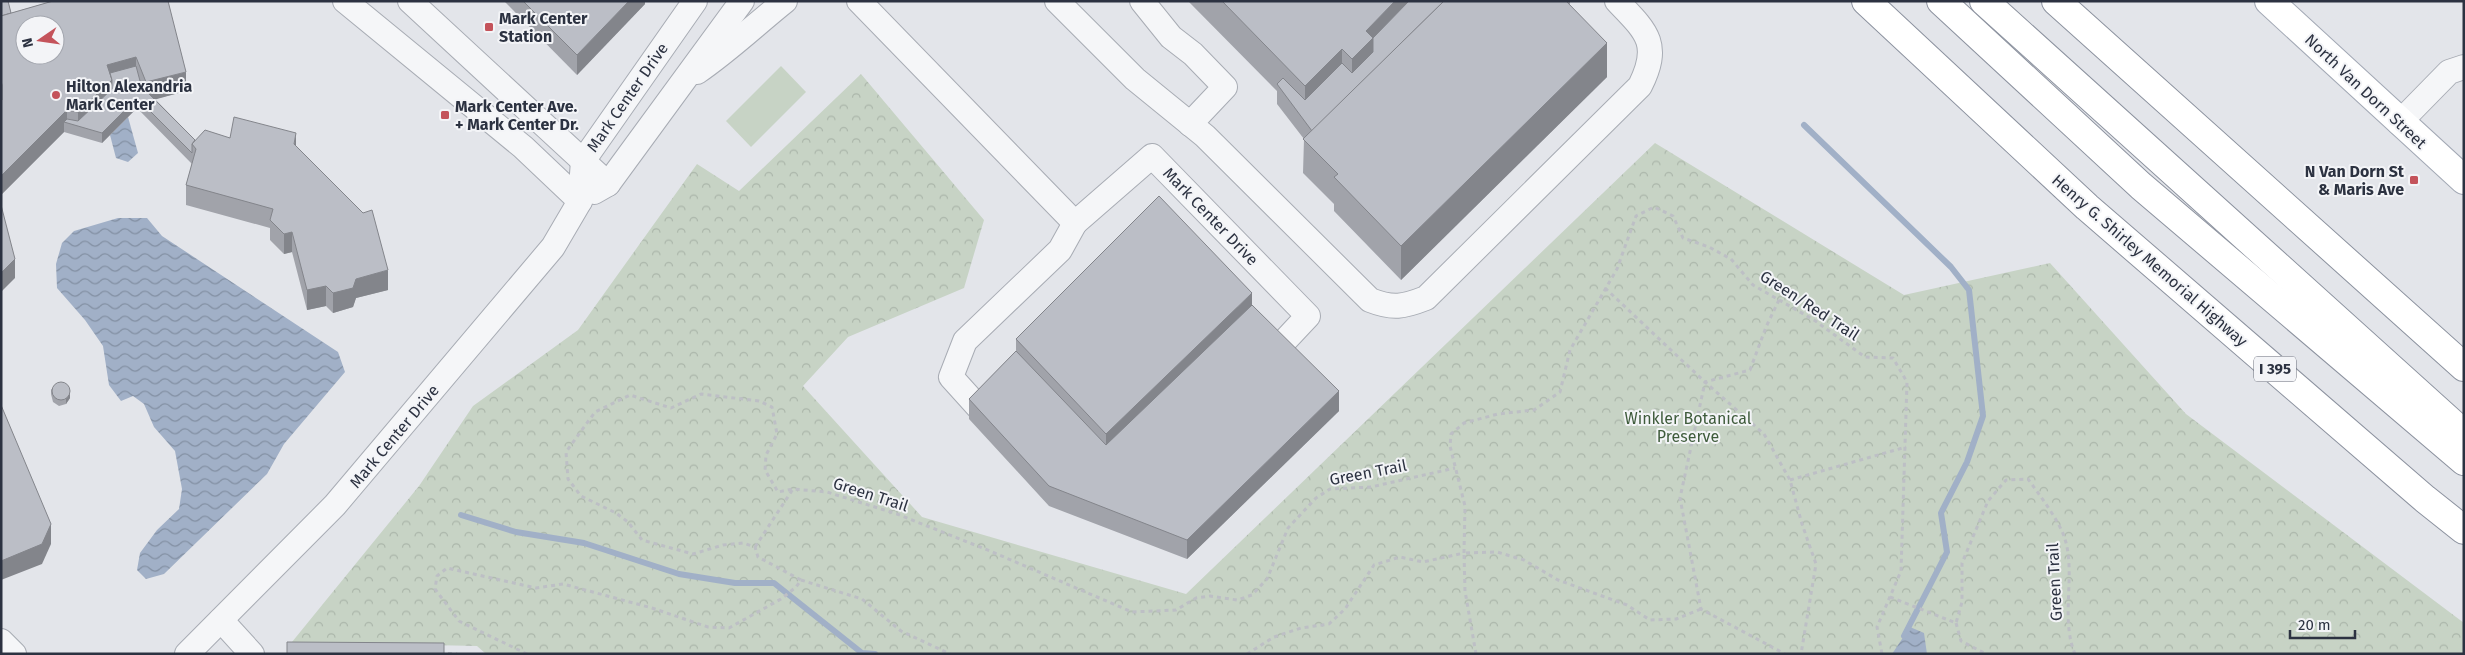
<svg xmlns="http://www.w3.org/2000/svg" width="2465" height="655" viewBox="0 0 2465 655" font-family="'Fira Sans',sans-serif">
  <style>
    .forest { fill: url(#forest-crowns) }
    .pitch { fill: #c7d3c5 }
    .water { fill: url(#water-waves) }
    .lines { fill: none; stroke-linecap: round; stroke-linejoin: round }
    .stream { stroke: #a1b0c7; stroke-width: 6 }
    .minor-casing { stroke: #a8acb4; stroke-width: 26 }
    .major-casing { stroke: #a3a9b5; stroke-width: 30 }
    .highway-casing { stroke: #8c929f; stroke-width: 30 }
    .path { stroke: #bdbfc5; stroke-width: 3; stroke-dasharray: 4 4; stroke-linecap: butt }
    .minor { stroke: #f5f6f8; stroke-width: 24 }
    .major { stroke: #fff; stroke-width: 28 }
    .highway { stroke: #fff; stroke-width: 28 }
    .wall { fill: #a1a3aa }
    .shaded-wall { fill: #83858b }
    .building { fill: #bbbec6; stroke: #83858b; fill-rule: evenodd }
    .poi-dot { fill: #c4535b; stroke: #f3f4f7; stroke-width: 2 }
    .labels { text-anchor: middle; stroke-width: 4; stroke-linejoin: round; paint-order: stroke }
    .shield { fill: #f3f4f7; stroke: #686c78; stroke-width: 1 }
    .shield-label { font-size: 15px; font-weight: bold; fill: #2c3241 }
    .poi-label { font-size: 16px; font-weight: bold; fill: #2c3241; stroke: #f3f4f7; text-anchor: start }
    .street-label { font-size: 16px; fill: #2c3241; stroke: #f3f4f7 }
    .park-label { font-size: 16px; fill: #3e5b3b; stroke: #f3f4f7 }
  </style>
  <defs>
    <pattern id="forest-crowns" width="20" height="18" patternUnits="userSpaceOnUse" patternTransform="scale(1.25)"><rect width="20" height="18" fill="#c7d3c5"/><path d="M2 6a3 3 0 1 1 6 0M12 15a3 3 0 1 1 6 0" fill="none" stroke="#abb6aa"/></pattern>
    <pattern id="water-waves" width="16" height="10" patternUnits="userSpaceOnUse" patternTransform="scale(1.25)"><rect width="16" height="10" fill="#a1b0c7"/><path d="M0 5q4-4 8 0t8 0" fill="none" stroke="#8390a3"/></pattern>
  </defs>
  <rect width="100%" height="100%" fill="#e3e5ea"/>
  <polygon class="forest" points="861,74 984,220 964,288 848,337 803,386 922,517 1186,594 1655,143 1904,295 2050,263 2186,414 2464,623 2464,654 486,654 477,646 292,642 419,486 473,406 578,330 697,164 739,191"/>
  <polygon class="pitch" points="781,66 806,92 751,147 726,121"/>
  <g class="water">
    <polygon points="128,117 138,153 128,162 116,158 110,135"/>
    <polygon points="118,218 147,218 162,236 338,352 345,372 284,444 267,474 164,574 146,579 137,570 140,553 157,530 179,509 182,489 175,451 154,427 144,404 133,396 121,401 109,385 103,346 85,320 57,288 56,264 62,243 74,231"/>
    <polygon points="1910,627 1924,633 1927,654 1892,654"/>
  </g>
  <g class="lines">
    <g class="stream">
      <polyline points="1804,125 1951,267 1969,290 1983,416 1967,462 1941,513 1947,552 1904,636"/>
      <polyline points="461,515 516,532 584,543 679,574 735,583 774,583 862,653 875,654"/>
    </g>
    <g class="minor-casing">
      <g id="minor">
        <polyline points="345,1 523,147 580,201"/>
        <polyline points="410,1 608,184"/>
        <polyline points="859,1 1075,223 1152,156 1308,316 1277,349"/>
        <path d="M1057 1 1135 79 1205 136 1370 300C1393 309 1403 307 1426 298L1640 86C1661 44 1647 32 1617 1"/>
        <polyline points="1142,1 1171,37 1193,54 1225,87 1190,124"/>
        <path d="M697 72C728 51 755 25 785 1"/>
        <polyline points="2399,123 2449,72 2464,67"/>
        <polyline points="594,192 608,184 742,1"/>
        <polyline points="979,408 951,377 965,341 1060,250 1075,223"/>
        <polyline points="221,620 252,654"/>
        <polyline points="1,641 14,654"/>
        <polyline points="187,654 335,505 553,247 580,201 583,161 695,1"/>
      </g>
    </g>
    <g class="major-casing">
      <polyline id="major" points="2269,1 2464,180"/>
    </g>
    <g class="highway-casing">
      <g id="highway">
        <polyline points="1866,1 2087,207 2425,499 2464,530"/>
        <polyline points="1941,1 2141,186 2464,461"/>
        <polyline points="1984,1 2464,434"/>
        <polyline points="2056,1 2464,367"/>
      </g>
    </g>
    <g class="path">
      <polyline points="1605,288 1705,382 1764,434 1790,480 1802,524 1816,564 1801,654"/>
      <polyline points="1779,300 1766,327 1750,370 1705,382 1680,498 1701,609 1785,654"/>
      <polyline points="1790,480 1906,447"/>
      <polyline points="755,547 793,489"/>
      <polyline points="801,580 862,599 901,631 950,654"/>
      <path d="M1890 597 1956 623 1962 602V563L1988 501 2006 480 2028 479C2039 494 2060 522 2065 539 2076 576 2060 618 2075 654"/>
      <polyline points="1956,623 1961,641 1986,654"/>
      <polyline points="440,653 457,654"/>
      <polyline points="527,654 459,621 435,589 437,576 447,568 536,588 563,584 652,608 708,627 729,628 781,599 796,587 801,580 758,557 755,547 743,543 723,545 693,554 642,540 628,522 616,513 581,496 568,479 566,452 595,412 630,395 671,408 701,394 759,401 772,407 777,434 766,455 765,470 778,492 793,489 827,492 897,514 990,551 1132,612 1176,610 1196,598 1210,596 1237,600 1252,595 1267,579 1288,528 1316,498 1330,489 1371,487 1455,468"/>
      <polyline points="1247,654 1274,637 1301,628 1329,624 1345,609 1374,565 1400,557 1423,562 1464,553 1465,506 1450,446 1451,434 1464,423 1498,414 1534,410 1560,392 1570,350 1617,269 1636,216 1654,207 1673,216 1683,238 1709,247 1731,259 1753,285 1814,320 1865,357 1893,358 1907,382 1901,571 1877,627 1882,654"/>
      <polyline points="1476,654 1465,591 1464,553 1497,552 1524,560 1558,580 1627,605 1650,620 1676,619 1701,609"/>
    </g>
    <use href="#minor" class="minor"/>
    <use href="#major" class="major"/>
    <use href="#highway" class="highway"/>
  </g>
  <g class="wall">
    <polygon points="1,1 11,13 53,1 186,91 155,99 195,140 230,138 296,147 388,290 356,298 353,307 333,313 326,306 307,310 292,252 284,254 270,240 270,228 186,205 186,185 192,164 137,108 102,143 64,132 1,195"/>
    <polygon points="504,1 645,1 645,4 577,75"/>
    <polygon points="1188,1 1570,1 1570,5 1607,77 1401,280 1334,211 1334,204 1303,173 1304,139 1277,104 1277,91"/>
    <polygon points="1252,305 1339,411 1187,559 1049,506 969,419 969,399 1016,351 1016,339"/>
    <polygon points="51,389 70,398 66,404 59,406 53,402 51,394"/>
  </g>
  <g class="shaded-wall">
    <polygon points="629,1 645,1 645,4 577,75 577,55"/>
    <polygon points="1395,1 1410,1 1352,92 1352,59 1366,31"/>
    <polygon points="1607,43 1607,77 1401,280 1401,246"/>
    <polygon points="1342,49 1342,82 1305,119 1305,86"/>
    <polygon points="136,57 136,76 112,100 78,126 78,112 107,65"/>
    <polygon points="186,72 186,91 146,102 146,82"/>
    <polygon points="137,98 137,108 102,143 102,133"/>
    <polygon points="67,110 67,123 64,122 64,132 1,195 1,176"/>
    <polygon points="296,133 296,152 294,144"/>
    <polygon points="292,232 292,252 284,254 284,234"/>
    <polygon points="15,259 15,278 1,292 1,273"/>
    <polygon points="388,270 388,290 356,298 353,307 333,313 333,293 356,279"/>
    <polygon points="326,286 326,306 307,310 307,290"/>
    <polygon points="1252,293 1252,324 1106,465 1106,434"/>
    <polygon points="1339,391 1339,411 1187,559 1187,540"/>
    <polygon points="70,393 70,398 66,404 66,399"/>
    <polygon points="51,524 51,544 42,564 1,580 1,561"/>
  </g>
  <g class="building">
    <polygon points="1,1 8,1 11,13 1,16"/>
    <path d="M53 1H168L186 72 146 82 136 57 107 65 112 80 78 112 67 110 1 176V100H2V85L1 81V16ZM25 25H55V55H25Z"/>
    <polygon points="523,1 629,1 577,55"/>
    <polygon points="1222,1 1395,1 1366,31 1373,38 1352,59 1342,49 1305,86"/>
    <polygon points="1409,1 1444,1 1312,131 1277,84 1283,78 1305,100 1342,63 1352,73 1373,52 1373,38"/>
    <polygon points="1444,1 1566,1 1607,43 1401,246 1334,177 1338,174 1303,139"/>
    <polygon points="136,66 143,92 146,91 195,140 192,144 192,153 137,98 102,133 64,122 67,119 78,121 112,89 112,80 110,73"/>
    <polygon points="234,117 296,133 294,144 363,213 372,210 388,270 356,279 353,288 333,293 326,286 307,290 292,232 284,234 270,220 273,209 186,185 196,149 192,144 205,130 230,138"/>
    <polygon points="1159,196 1252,293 1106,434 1016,339"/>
    <polygon points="1,205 15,259 1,273"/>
    <polygon points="1252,305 1339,391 1187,540 1049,486 969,399 1016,351 1106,445"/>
    <circle cx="61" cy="391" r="9"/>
    <polygon points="1,405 51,524 42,544 1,561"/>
    <polygon points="287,642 444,643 444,654 287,654"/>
  </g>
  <g class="poi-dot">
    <rect x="484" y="22" width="10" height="10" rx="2.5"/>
    <circle cx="56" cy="95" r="5"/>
    <rect x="440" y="110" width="10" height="10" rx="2.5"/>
    <rect x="2409" y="175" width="10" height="10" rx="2.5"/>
  </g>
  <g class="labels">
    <rect class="shield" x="2254" y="356.5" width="42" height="25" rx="4"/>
    <g class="shield-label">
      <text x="2275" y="374">I 395</text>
    </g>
    <g class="poi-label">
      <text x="499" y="24">Mark Center<tspan x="499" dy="18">Station</tspan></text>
      <text x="66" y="92">Hilton Alexandria<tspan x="66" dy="18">Mark Center</tspan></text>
      <text x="455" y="112">Mark Center Ave.<tspan x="455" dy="18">+ Mark Center Dr.</tspan></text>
      <text x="2404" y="177" text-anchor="end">N Van Dorn St<tspan x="2404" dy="18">&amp; Maris Ave</tspan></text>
    </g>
    <g class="street-label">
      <text transform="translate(2366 91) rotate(43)" y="6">North Van Dorn Street</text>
      <text transform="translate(627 97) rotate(-55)" y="6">Mark Center Drive</text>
      <text transform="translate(1211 216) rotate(46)" y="6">Mark Center Drive</text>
      <text transform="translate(2150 260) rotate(41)" y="6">Henry G. Shirley Memorial Highway</text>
      <text transform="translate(1810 305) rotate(33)" y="6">Green/Red Trail</text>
      <text transform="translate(394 436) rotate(-50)" y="6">Mark Center Drive</text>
      <text transform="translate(1368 472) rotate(-11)" y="6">Green Trail</text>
      <text transform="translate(871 494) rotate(18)" y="6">Green Trail</text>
      <text transform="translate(2054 582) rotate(-93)" y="6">Green Trail</text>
    </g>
    <g class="park-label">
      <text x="1688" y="424">Winkler Botanical<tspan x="1688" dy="18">Preserve</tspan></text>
    </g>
  </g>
  <rect width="2465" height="655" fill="none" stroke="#2c3241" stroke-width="5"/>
  <g transform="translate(40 40) rotate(257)"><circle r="24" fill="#f3f4f7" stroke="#a3a6ae"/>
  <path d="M0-4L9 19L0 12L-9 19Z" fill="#c4535b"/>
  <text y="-8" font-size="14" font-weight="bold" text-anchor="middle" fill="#2c3241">N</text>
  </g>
  <path d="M2290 630v8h65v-8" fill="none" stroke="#2c3241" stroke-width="2.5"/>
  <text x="2298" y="630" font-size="15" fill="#2c3241" stroke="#f3f4f7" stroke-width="4" paint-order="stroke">20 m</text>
</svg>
